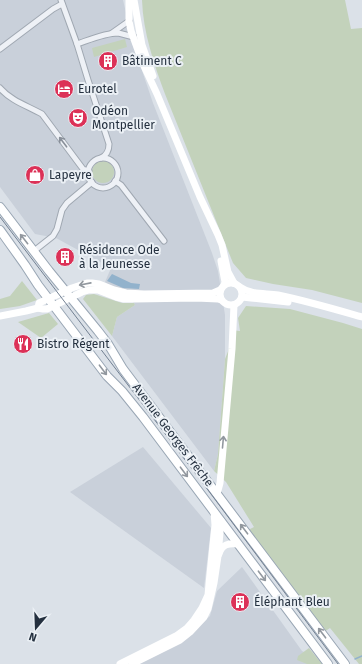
<svg xmlns="http://www.w3.org/2000/svg" width="362" height="664" viewBox="0 0 362 664" font-family="'Fira Sans',sans-serif">
  <style>
    .built { fill: #c9d0da }
    .green { fill: #c3d2bb }
    .water { fill: #92b2cc }
    .lines { fill: none; stroke-linecap: round; stroke-linejoin: round }
    .stream { stroke: #92b2cc; stroke-width: 1.5 }
    .street-casing { stroke: #a0a8b2; stroke-width: 7 }
    .primary-casing { stroke: #99a6b4; stroke-width: 10 }
    .street { stroke: #eef1f6; stroke-width: 5 }
    .secondary { stroke: #fff; stroke-width: 7 }
    .primary { stroke: #fff; stroke-width: 8 }
    .tram { stroke: #738193; stroke-width: 1 }
    .oneway { stroke: #89909a }
    .oneway2 { stroke: #92989f }
    .labels { text-anchor: middle; stroke-width: 4; stroke-linejoin: round; paint-order: stroke }
    .poi-label { font-size: 12px; fill: #24303f; stroke: #ebf0f5; text-anchor: start }
    .street-label { font-size: 12px; fill: #24303f; stroke: #ebf0f5 }
  </style>
  <rect width="100%" height="100%" fill="#dbe1e8"/>
  <g class="built">
    <polygon points="0,0 123,0 134,47 153,103 212,253 218,271 225,315 225,359 218,454 214,471 112,336 117,317 135,305 134,303 105,282 111,268 56,238 35,234 0,187"/>
    <polygon points="143,447 211,528 204,588 70,492"/>
    <polygon points="242,567 302,651 317,659 321,664 136,664 183,640 210,616 217,591"/>
  </g>
  <g class="green">
    <path d="M142 0H345L351 29 362 28V303L312 290 273 284 246 278 233 263 165 94C154 64 143 32 142 0Z"/>
    <polygon points="125,39 127,47 94,57 92,48"/>
    <circle cx="103" cy="172" r="11"/>
    <polygon points="22,281 37,300 20,306 0,309 0,299 10,296"/>
    <polygon points="94,294 122,303 134,303 135,305 117,317 112,336 83,299 86,295"/>
    <polygon points="246,306 290,309 343,323 362,329 362,664 359,664 330,628 324,632 248,530 254,527 226,482 214,471 218,454 225,359 229,349 231,330 240,331 238,318"/>
    <polygon points="49,313 58,324 41,338 18,322"/>
    <polygon points="309,648 322,664 307,664 297,660 298,656"/>
  </g>
  <polygon class="water" points="112,274 131,283 140,284 139,289 123,288 107,281"/>
  <g class="lines">
    <polyline class="stream" points="355,659 362,656"/>
    <g class="street-casing">
      <g id="street">
        <path d="M61 0 77 44 88 80 109 144C109 151 107 155 101 158"/>
        <polyline points="112,33 129,21"/>
        <path d="M77 44C89 40 105 33 118 33 123 34 129 36 134 37"/>
        <polyline points="0,49 53,9 62,4"/>
        <path d="M0 88C11 101 28 106 42 114L83 169 89 171"/>
        <circle cx="103" cy="173" r="15"/>
        <polyline points="115,181 121,185 164,241"/>
        <polyline points="34,251 53,236 57,229 62,210 67,203 92,182"/>
      </g>
    </g>
    <g class="primary-casing">
      <g id="primary">
        <polyline points="0,207 49,271 98,331 108,344 123,369 180,445 345,664"/>
        <polyline points="0,230 25,265 38,285 107,376 122,391 143,417 328,664"/>
      </g>
    </g>
    <use href="#street" class="street"/>
    <g class="secondary">
      <polyline points="129,0 129,21 131,31 143,64 157,94 200,197 218,235 222,245 228,272 234,283"/>
      <polyline points="134,0 142,45 153,76"/>
      <polyline points="221,261 225,282 224,285"/>
      <circle cx="231" cy="294" r="11"/>
      <path d="M240 287C251 295 265 293 278 295 307 301 334 309 362 317"/>
      <polyline points="242,297 251,298 288,302"/>
      <polyline points="38,308 39,303 72,288 87,283 92,283 99,284 114,290 126,293 144,294 213,293 220,290"/>
      <polyline points="0,316 26,311 38,308 43,309 47,309 82,292 89,290 98,290 116,297 124,299 135,299 196,298 218,299 221,300"/>
      <polyline points="217,494 220,483 232,349 234,305"/>
      <path d="M219 554C222 544 229 543 238 544"/>
      <polyline points="120,664 176,636 187,628 194,620 202,608 208,595 209,584 215,525 214,512"/>
      <polyline points="132,664 180,640 190,632 204,617 208,609 214,583 218,556 221,521"/>
    </g>
    <use href="#primary" class="primary"/>
    <polyline class="tram" points="0,217 208,490 338,664"/>
  </g>
  <defs><path id="oneway-shaft" d="M-6 0H5M1.5-3L5.5 0L1.5 3" fill="none" stroke-width="1.6" stroke-linecap="round" stroke-linejoin="round"/></defs>
  <use class="oneway" href="#oneway-shaft" transform="translate(63 142) rotate(-127)"/>
  <g class="oneway2">
    <use href="#oneway-shaft" transform="translate(24 239) rotate(-128)"/>
    <use href="#oneway-shaft" transform="translate(85 284) rotate(169)"/>
    <use href="#oneway-shaft" transform="translate(103 370) rotate(53)"/>
    <use href="#oneway-shaft" transform="translate(223 442) rotate(-85)"/>
    <use href="#oneway-shaft" transform="translate(184 472) rotate(53)"/>
    <use href="#oneway-shaft" transform="translate(244 529) rotate(-127)"/>
    <use href="#oneway-shaft" transform="translate(262 576) rotate(53)"/>
    <use href="#oneway-shaft" transform="translate(322 633) rotate(-127)"/>
  </g>
  <defs>
    <g id="building-disc" transform="scale(1)"><circle r="9.5" fill="#dc3157" stroke="#ebf0f5"/><path d="M-4-6H4V6H1V3H-1V6H-4ZM-2.5-4.3h1.7v1.8h-1.7ZM.8-4.3h1.7v1.8H.8ZM-2.5-1h1.7V.8h-1.7ZM.8-1h1.7V.8H.8Z" fill="#fff"/></g>
    <g id="hotel-disc" transform="scale(1)"><circle r="9.5" fill="#dc3157" stroke="#ebf0f5"/><path d="M-6-4.5h1.5V1H6V5H4.5V3h-9V5H-6ZM-4 0a1.8 1.8 0 1 1 3.6 0ZM.5 0V-2.5h3Q6-2.5 6 0Z" fill="#fff"/></g>
    <g id="theatre-disc" transform="scale(1)"><circle r="9.5" fill="#dc3157" stroke="#ebf0f5"/><path d="M-5-5.5Q0-4 5-5.5V0Q5 5 0 6Q-5 5-5 0ZM-3.3-2.5H-1v1.5H-3.3ZM1-2.5H3.3v1.5H1ZM-2.8 1Q0 5.5 2.8 1Z" fill="#fff"/></g>
    <g id="shop-disc" transform="scale(1)"><circle r="9.5" fill="#dc3157" stroke="#ebf0f5"/><path d="M-5-2.5h2.3a2.7 3.5 0 0 1 5.4 0H5L5.5 6h-11ZM-1.5-2.5h3a1.5 2.3 0 0 0-3 0Z" fill="#fff"/></g>
    <g id="restaurant-disc" transform="scale(1)"><circle r="9.5" fill="#dc3157" stroke="#ebf0f5"/><path d="M-5-6h1v4h1v-4h1v4h1v-4h1v5L-1.5 .5V6h-2V.5L-5-1ZM5-6V6H3V1.5H1.5Q1.5-4 5-6Z" fill="#fff"/></g>
  </defs>
  <g fill-rule="evenodd">
    <use href="#building-disc" x="108" y="61"/>
    <use href="#hotel-disc" x="64" y="89"/>
    <use href="#theatre-disc" x="78" y="118"/>
    <use href="#shop-disc" x="35" y="175"/>
    <use href="#building-disc" x="65" y="257"/>
    <use href="#restaurant-disc" x="23" y="344"/>
    <use href="#building-disc" x="240" y="602"/>
  </g>
  <g class="labels">
    <g class="poi-label">
      <text x="122" y="65">Bâtiment C</text>
      <text x="78" y="93">Eurotel</text>
      <text x="92" y="115">Odéon<tspan x="92" dy="14">Montpellier</tspan></text>
      <text x="49" y="179">Lapeyre</text>
      <text x="79" y="254">Résidence Ode<tspan x="79" dy="14">à la Jeunesse</tspan></text>
      <text x="37" y="348">Bistro Régent</text>
      <text x="254" y="606">Éléphant Bleu</text>
    </g>
    <g class="street-label">
      <text transform="translate(173 435) rotate(53)" y="4">Avenue Georges Frêche</text>
    </g>
  </g>
  <g transform="translate(36 628) rotate(199)" stroke="#ebf0f5" stroke-width="3" paint-order="stroke">
  <path d="M0-3L7 15L0 10L-7 15Z" fill="#24303f"/>
  <text y="-6" font-size="11" font-weight="bold" text-anchor="middle" fill="#24303f">N</text>
  </g>
</svg>
